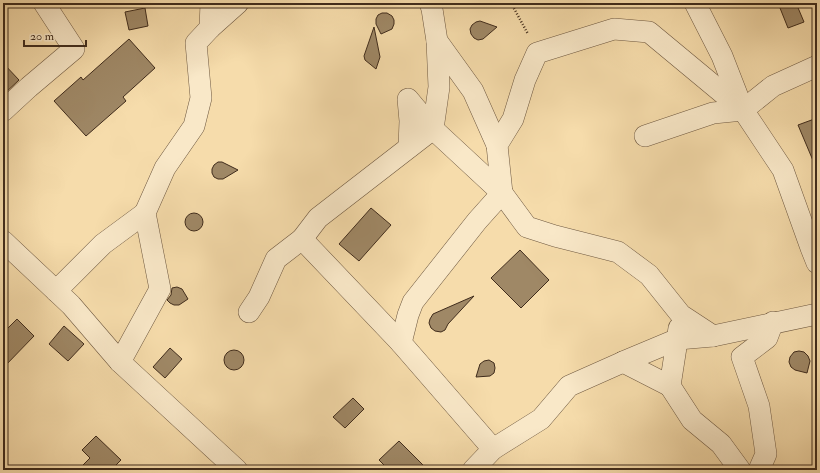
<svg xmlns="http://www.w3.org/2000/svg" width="820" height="473" viewBox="0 0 820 473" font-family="'IM FELL Double Pica',serif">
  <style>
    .building { fill: #9f8866; stroke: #402c1c }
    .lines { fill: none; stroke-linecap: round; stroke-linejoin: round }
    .minor-casing { stroke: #6e5840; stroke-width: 22 }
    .path { stroke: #402c1c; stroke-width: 2.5; stroke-dasharray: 1 2; stroke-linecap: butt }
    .minor { stroke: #f9e8c8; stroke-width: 21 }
  </style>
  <rect width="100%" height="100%" fill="#f6dcab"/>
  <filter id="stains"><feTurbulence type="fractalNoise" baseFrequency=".005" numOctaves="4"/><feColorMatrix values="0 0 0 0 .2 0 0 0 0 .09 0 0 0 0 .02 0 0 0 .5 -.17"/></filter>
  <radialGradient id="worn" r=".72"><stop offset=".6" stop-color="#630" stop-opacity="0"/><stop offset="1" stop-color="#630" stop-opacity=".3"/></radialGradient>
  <g class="building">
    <polygon points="778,3 796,3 804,22 788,28"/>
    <polygon points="145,8 148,26 129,30 125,12"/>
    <polygon points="382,13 387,13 392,16 394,20 394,24 392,29 381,34 376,24 376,19 378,15"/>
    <polygon points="480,21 497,27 483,39 478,40 474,38 471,34 470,29 472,25 476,22"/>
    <polygon points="374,27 380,57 376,69 365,60 364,56"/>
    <polygon points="129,39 155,68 123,97 126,101 86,136 54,101 81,77 83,80"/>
    <polygon points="3,63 19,80 3,95"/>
    <polygon points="817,118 817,170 798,125"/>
    <polygon points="218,162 222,162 238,170 223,179 218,179 214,177 212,173 212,169 214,165"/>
    <polygon points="371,208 391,225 359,261 339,244"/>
    <circle cx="194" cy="222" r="9"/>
    <polygon points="520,250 549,280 521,308 491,278"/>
    <polygon points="177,287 182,289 188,299 179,305 174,305 170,303 167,300 171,295 172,288"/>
    <polygon points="474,296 448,324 445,330 441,332 435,331 431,328 429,323 430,319 433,314"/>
    <polygon points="17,319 34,336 3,368 3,333"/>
    <polygon points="64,326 84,344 68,361 49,344"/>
    <polygon points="170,348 182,359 165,378 153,367"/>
    <circle cx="234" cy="360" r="10"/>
    <polygon points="799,351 804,352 808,356 810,361 807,373 795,370 791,367 789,362 790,357 794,352"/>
    <polygon points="489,360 494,363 495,368 494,373 490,376 476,377 480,364 484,361"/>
    <polygon points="353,398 364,409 345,428 333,417"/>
    <polygon points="96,436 121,460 111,470 78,470 90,458 82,450"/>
    <polygon points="399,441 428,470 389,470 379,460"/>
  </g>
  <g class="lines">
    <g class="minor-casing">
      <g id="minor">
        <polyline points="430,3 432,9 437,41 473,91 497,145"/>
        <polyline points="695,3 722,56 743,110 783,170 811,248 817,263"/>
        <polyline points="210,28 238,3"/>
        <polyline points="3,111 29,87 74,49 44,3"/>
        <polyline points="645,136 713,113 743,110 773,86 817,66"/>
        <polyline points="409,147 410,121 408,99 433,129 502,193 527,227 555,236 618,252 649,275 681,315 713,336"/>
        <polyline points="302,239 401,343"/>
        <polyline points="3,241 71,305 120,362 237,470"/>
        <polyline points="56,291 103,244 145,213"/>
        <polyline points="249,312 259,297 276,259 302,239 318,218 433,129 439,87 437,41"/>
        <polyline points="679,328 670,386 692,420 721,444 740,470"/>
        <polyline points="120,362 160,289 145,213 165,168 194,126 201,98 196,43 210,28 211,3"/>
        <polyline points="623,362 670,386"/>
        <polyline points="493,449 401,343 408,315 413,302 477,221 502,193 497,145 513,119 525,80 537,53 614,29 649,32 743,110"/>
        <polyline points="473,470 493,449 541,419 569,386 623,362 678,339 713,336 817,314"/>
        <polyline points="759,470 766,454 759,406 742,357 767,338 773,322"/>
      </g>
    </g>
    <polyline class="path" points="511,3 528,34"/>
    <use href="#minor" class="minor"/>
  </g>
  <rect width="820" height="473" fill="none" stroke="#f6dcab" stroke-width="16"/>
  <rect x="4" y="4" width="812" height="465" fill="none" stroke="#402c1c" stroke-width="2"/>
  <rect x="8" y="8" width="804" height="457" fill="none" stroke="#402c1c"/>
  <path d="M24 40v6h62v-6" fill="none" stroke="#402c1c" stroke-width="2"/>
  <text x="30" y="40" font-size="12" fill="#402c1c" stroke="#f9e8c8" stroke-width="3" paint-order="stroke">20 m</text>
  <rect width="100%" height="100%" filter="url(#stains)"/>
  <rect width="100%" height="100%" fill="url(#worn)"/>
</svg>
